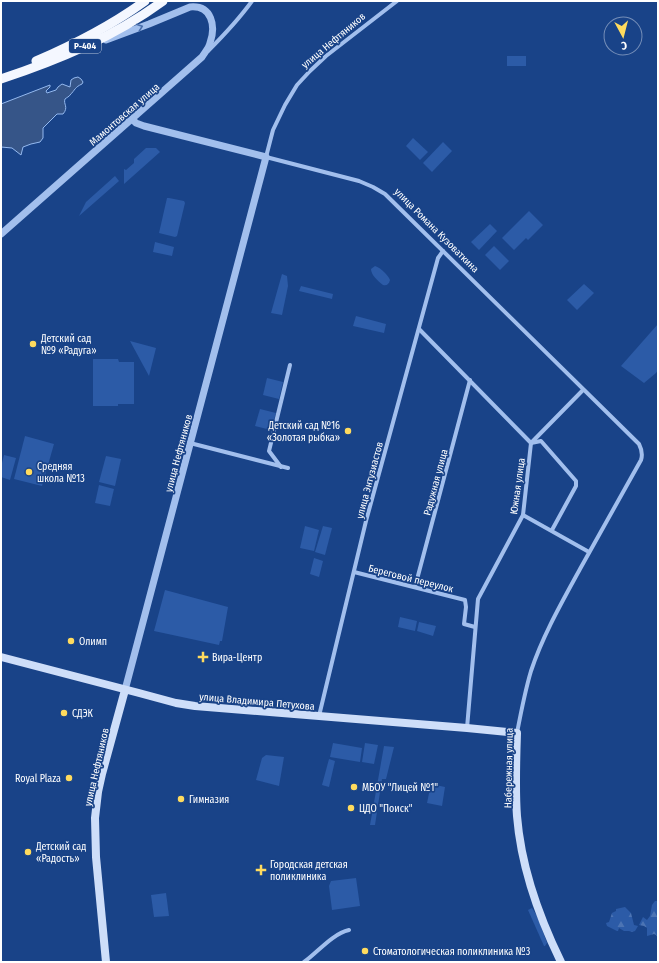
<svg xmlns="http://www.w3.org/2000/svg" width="659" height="963" viewBox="0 0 659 963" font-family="'Fira Sans Condensed',sans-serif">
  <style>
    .green { fill: #2c5ba7 }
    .forest { fill: url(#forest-firs) }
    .water { fill: #365588; stroke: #94b9ef }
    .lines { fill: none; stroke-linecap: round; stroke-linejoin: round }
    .minor { stroke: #a2bfed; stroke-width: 4 }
    .tertiary { stroke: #a2bfed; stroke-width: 7 }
    .secondary { stroke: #cedef9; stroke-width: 8 }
    .trunk { stroke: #f4f7ff; stroke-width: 9 }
    .oneway { stroke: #496eab }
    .poi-dot { fill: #ffdb5e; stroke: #194388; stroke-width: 1.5 }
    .labels { text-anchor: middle; stroke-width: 3.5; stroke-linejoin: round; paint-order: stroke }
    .shield { fill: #194388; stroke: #bac7db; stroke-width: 1 }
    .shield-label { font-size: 9px; font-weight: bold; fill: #fff }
    .street-label { font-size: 10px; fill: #fff; stroke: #194388 }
    .poi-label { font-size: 10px; fill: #fff; stroke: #194388; text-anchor: start }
  </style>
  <defs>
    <pattern id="forest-firs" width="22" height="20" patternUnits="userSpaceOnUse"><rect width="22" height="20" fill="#2c5ba7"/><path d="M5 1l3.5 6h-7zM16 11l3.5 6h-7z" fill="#4c74b4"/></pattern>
  </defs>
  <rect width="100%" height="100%" fill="#194388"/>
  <g class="green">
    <rect x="507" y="56" width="19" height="10"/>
    <polygon points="413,138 428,152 420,160 406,146"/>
    <polygon points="443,142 452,151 432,172 423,163"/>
    <polygon points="146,148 156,148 160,152 124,184 124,169 126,170 134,163 134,159"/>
    <polygon points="115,176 119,181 79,216 86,202"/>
    <polygon points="167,198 169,198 184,201 185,203 177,236 175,237 159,233"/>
    <polygon points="529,211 543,225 528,240 526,238 514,250 502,238"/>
    <polygon points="490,224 497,231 479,250 471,242"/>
    <polygon points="155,242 174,247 172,256 153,252"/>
    <polygon points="494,246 509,261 500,270 485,255"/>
    <path d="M375 266C381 268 388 275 390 280 389 284 387 286 383 285 378 281 371 275 371 269Z"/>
    <polygon points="282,274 287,276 288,286 282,315 271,313"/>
    <polygon points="584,284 594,293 577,310 567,300"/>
    <polygon points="301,286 333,294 332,299 299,291"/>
    <polygon points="356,316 386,324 384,333 353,326"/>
    <polygon points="658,324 658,370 656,373 644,383 621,366"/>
    <polygon points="130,341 156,348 149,376"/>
    <polygon points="93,359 118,359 119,362 134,362 134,404 118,404 118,406 93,406"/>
    <polygon points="267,378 283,382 279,399 263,395"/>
    <polygon points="260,409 276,413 271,430 255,426"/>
    <polygon points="25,436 54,444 42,486 14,479"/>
    <polygon points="4,455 16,458 10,480 1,477 1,467"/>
    <polygon points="106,456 121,459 115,486 99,482"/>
    <polygon points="99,485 114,489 110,506 95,503"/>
    <polygon points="305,526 319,530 314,551 300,548"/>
    <polygon points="323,526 332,528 325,555 315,552"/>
    <polygon points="314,558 323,561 319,577 310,574"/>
    <polygon points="165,590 228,607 222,641 220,641 219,645 154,631"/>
    <polygon points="400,617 417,621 415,631 398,627"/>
    <polygon points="419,622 436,626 433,636 417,631"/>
    <polygon points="333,743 362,748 360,762 330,757"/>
    <polygon points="365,743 378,745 374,764 362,762"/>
    <polygon points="384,746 394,747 386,779 382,779 375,825 370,825"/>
    <polygon points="266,755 284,757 279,786 256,780 262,758"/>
    <polygon points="329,759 335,761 329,787 322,785"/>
    <polygon points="431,784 445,787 442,806 427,803"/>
    <polygon points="356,878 360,906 332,910 329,886 331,881"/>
    <polygon points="166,893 169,916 154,917 151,895"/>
    <polygon points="532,908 537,916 546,940 547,943 545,946 544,946 528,910"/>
  </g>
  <g class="forest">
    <polygon points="655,901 658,901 658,938 656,935 654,934 647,936 647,928 644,926 639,925 643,917 647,920 650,916 652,905"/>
    <polygon points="625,907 631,913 634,925 638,926 635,931 632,932 629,931 624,931 619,928 618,931 617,931 607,926 606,923 609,922 612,913 616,911 616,909"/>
  </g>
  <path class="water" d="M78 77 81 79 83 82 82 84C75 87 75 90 70 95 70 96 66 98 65 99 63 104 69 107 63 114H57L43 128V138L40 142 31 144 23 147 21 155 12 148 1 147V104L50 85V87L46 91 47 93 56 90 58 87 62 84 70 87 71 80 74 78Z"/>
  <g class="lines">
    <g class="minor">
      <path d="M397 1 326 56 310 71 297 85 285 105 273 130 266 157 359 181 373 187 385 194 639 444C642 450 643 454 641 460 620 497 600 533 580 569 562 602 543 635 531 671 525 691 521 712 517 733"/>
      <path d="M208 51C224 35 239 19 252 1"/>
      <polyline points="419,329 531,443 523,515 478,599 467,728"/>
      <polyline points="190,443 288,468"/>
      <polyline points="531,443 541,441 576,481 576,486 552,530"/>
      <polyline points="531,443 583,390"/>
      <polyline points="281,467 269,451 290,365"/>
      <polyline points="523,515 589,552"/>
      <polyline points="354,572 465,600 466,607 464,624 475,627"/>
      <polyline points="415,587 470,380"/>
      <polyline points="319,716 366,521 438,258 443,251"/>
      <path d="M304 962C318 952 332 934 349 930"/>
    </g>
    <g class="tertiary">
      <path d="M1 234 202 57C205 52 209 48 210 43 216 26 212 5 190 7L149 24 106 40"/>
      <polyline points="125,690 266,157 144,126 136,123 132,119"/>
    </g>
    <g class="secondary">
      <path d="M1 657 139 693 176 703 195 706 467 728 517 733C516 761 515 789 517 816 521 866 539 917 561 962"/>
      <polyline points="106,962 96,857 95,818 98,792 102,774 125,690"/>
    </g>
    <g class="trunk">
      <path d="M36 61C73 45 112 25 145 1"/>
      <path d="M1 79C58 60 114 37 163 1"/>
    </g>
  </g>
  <defs><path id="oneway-chevron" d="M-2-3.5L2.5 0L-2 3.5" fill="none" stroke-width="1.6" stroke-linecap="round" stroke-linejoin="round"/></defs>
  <use class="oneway" href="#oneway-chevron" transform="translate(140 27) rotate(-20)"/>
  <g class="poi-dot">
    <circle cx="33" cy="344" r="4"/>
    <circle cx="348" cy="431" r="4"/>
    <circle cx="29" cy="472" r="4"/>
    <circle cx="71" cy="641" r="4"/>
    <path d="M201 651h4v4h4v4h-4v4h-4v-4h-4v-4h4z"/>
    <circle cx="64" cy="713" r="4"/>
    <circle cx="69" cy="778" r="4"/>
    <circle cx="354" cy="787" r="4"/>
    <circle cx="181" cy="799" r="4"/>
    <circle cx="351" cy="808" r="4"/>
    <circle cx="28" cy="852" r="4"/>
    <path d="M259 864h4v4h4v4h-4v4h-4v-4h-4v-4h4z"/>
    <circle cx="365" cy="951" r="4"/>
  </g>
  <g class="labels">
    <rect class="shield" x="69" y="39" width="32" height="14" rx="3"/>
    <g class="shield-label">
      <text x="85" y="49">Р-404</text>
    </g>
    <g class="street-label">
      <text transform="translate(333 40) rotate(-40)" y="4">улица Нефтяников</text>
      <text transform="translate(124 114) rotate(-41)" y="4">Мамонтовская улица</text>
      <text transform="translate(437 230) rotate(45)" y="4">улица Романа Кузоваткина</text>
      <text transform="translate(178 453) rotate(-75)" y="4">улица Нефтяников</text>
      <text transform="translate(369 480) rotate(-75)" y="4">улица Энтузиастов</text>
      <text transform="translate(435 482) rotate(-75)" y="4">Радужная улица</text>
      <text transform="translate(517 486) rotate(-82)" y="4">Южная улица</text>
      <text transform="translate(411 578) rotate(14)" y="4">Береговой переулок</text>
      <text transform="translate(257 701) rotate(5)" y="4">улица Владимира Петухова</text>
      <text transform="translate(96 767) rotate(-77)" y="4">улица Нефтяников</text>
      <text transform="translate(508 768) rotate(-89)" y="4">Набережная улица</text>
    </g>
    <g class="poi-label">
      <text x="41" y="342">Детский сад<tspan x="41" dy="12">№9 «Радуга»</tspan></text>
      <text x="340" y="429" text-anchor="end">Детский сад №16<tspan x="340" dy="12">«Золотая рыбка»</tspan></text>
      <text x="37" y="470">Средняя<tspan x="37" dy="12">школа №13</tspan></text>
      <text x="79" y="645">Олимп</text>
      <text x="212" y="661">Вира-Центр</text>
      <text x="72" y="717">СДЭК</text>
      <text x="61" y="782" text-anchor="end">Royal Plaza</text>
      <text x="362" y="791">МБОУ "Лицей №1"</text>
      <text x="189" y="803">Гимназия</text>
      <text x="359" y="812">ЦДО "Поиск"</text>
      <text x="36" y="850">Детский сад<tspan x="36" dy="12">«Радость»</tspan></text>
      <text x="270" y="868">Городская детская<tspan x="270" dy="12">поликлиника</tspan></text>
      <text x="373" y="955">Стоматологическая поликлиника №3</text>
    </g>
  </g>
  <rect width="659" height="963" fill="none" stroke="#ffffff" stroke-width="4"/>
  <g transform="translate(623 36) rotate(173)"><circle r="19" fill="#194388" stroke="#758eb8"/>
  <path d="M0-3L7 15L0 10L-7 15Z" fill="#ffdb5e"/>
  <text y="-6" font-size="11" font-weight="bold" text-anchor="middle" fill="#ffffff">С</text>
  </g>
</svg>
